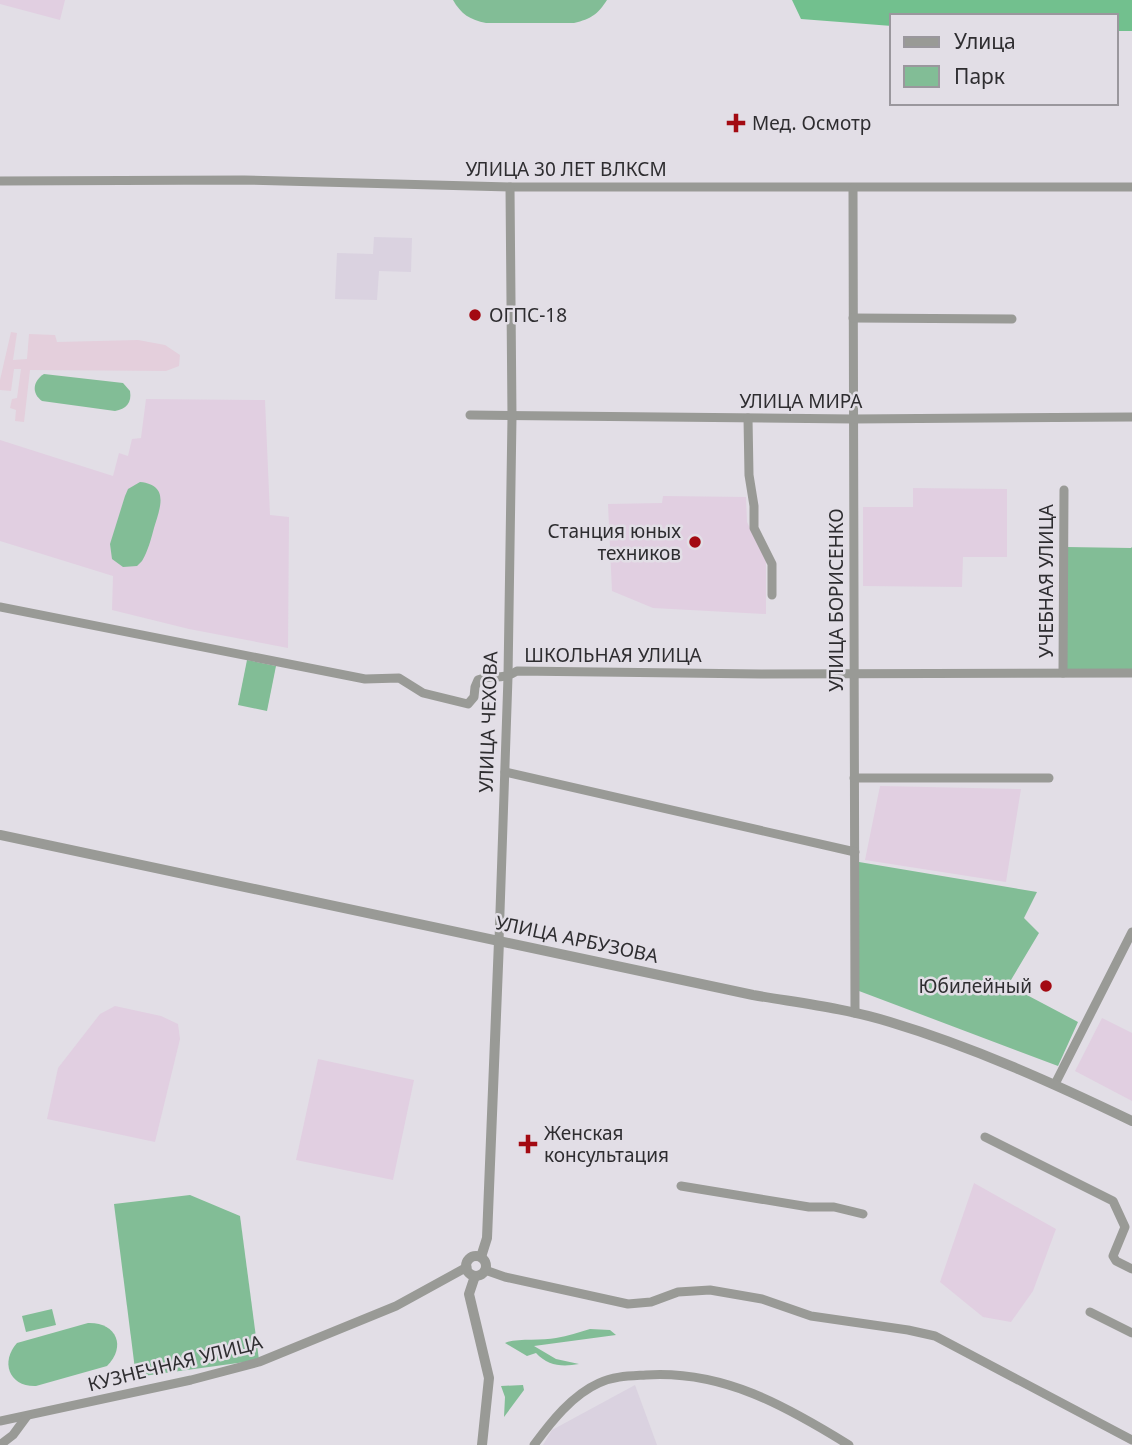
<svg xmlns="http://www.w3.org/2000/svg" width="1132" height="1445" viewBox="0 0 1132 1445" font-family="'Noto Sans',sans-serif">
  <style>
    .built { fill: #dad2e0 }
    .industrial { fill: #e4cfdc }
    .education { fill: #e1cfe1 }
    .green { fill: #82bd96 }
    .forest { fill: #72c08e }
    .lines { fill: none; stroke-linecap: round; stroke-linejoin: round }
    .minor { stroke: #999a96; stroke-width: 9 }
    .tertiary { stroke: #999a96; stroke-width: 10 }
    .poi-dot { fill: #a30a12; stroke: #e2dee6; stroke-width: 2.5 }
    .labels { text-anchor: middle; stroke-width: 5; stroke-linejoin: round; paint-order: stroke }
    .poi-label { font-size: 19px; fill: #2e2d30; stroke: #e2dee6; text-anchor: start }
    .street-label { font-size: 19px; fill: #2e2d30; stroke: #e2dee6 }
  </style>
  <rect width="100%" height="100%" fill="#e2dee6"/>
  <g class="built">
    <polygon points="374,237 412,238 411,272 379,271 377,300 335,299 337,253 373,254"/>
    <polygon points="635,1385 657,1445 543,1445 552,1430"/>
  </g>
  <polygon class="industrial" points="11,332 17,333 13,360 27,359 29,334 55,335 57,342 138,340 165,345 180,355 179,366 166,371 30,370 24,422 15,421 16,410 10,408 12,399 17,398 21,369 14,369 11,391 0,390 0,380"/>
  <g class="education">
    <polygon points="0,0 65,0 60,20 0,4"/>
    <polygon points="146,399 265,400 270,515 289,517 288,648 189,629 112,610 113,576 0,541 0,440 113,476 119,453 128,456 132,439 141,438"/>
    <polygon points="913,488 1007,489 1007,557 963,557 962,587 863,586 863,507 913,507"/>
    <polygon points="663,496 746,497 747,522 766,561 766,614 653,608 612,591 608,504 662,503"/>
    <polygon points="880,786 1021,789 1006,882 865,860"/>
    <polygon points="115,1006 161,1016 178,1024 180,1039 155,1142 47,1119 58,1068 100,1014"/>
    <polygon points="1102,1018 1132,1033 1132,1101 1075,1071"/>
    <polygon points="318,1059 414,1080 393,1180 296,1160"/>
    <polygon points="974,1183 1056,1229 1033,1291 1011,1322 983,1317 940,1282"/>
  </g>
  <g class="green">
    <path d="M453 0H607C598 14 591 19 574 23H486C470 20 461 14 453 0Z"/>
    <path d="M44 374 123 383 130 391C132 403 126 409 115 411L42 401C31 393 33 381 44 374Z"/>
    <path d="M140 482C170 485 160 508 154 528 151 539 148 551 142 561L137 566 123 567 112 559 110 544 125 496 128 489Z"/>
    <polygon points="1067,547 1131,548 1132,547 1132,669 1067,670"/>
    <polygon points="247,660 276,666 267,711 238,705"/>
    <polygon points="859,862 1037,892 1024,918 1039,933 1008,985 1078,1022 1058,1066 859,991"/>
    <polygon points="190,1195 240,1216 259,1360 136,1377 114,1204"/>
    <polygon points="52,1309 56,1325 26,1332 22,1316"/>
    <path d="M88 1323C116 1322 127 1346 107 1366L36 1386C9 1387 0 1362 17 1343Z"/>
    <path d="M590 1329 610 1330 616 1335 534 1346 556 1359 579 1364C562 1367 548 1366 536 1353L527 1356 505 1343C515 1338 542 1341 556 1338 568 1336 579 1332 590 1329Z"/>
    <polygon points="523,1385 524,1390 504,1417 505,1397 501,1386"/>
  </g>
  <polygon class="forest" points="792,0 1132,0 1132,31 1116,31 1116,16 892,16 892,26 801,19"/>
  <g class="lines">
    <g class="minor">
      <polyline points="0,181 244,180 510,187 1132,187"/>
      <polyline points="853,188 855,1013"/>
      <polyline points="853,318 1012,319"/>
      <polyline points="470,415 853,419 1132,417"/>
      <polyline points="748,418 749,475 754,506 754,528 772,564 772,595"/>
      <path d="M0 607 365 679 399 678 423 693 468 704 474 697 475 687 478 680C493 674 501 681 517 671L761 674 1132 673"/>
      <polyline points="1063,673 1064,490"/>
      <polyline points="505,772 855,852"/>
      <polyline points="854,778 1049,778"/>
      <polyline points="499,941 508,677 512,417 510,187"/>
      <polyline points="1055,1084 1132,932"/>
      <polyline points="985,1137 1113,1201 1125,1227 1113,1256 1116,1261 1132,1269"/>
      <polyline points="681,1186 809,1207 834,1207 863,1214"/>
      <polyline points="485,1270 505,1277 628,1304 651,1302 678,1292 710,1290 762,1299 811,1316 908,1330 935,1336 1132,1440"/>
      <polyline points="1090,1312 1132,1333"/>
      <polyline points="0,1421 191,1380 259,1362 396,1306 467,1267"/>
      <polyline points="0,1445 13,1435 27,1416"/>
      <path d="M534 1445C551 1422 572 1395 599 1383 614 1376 630 1376 646 1375 723 1370 786 1406 849 1445"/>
    </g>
    <g class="tertiary">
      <path d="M0 835 753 995C799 1003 845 1008 890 1022 973 1047 1053 1083 1132 1121"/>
      <circle cx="476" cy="1266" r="10"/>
      <polyline points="481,1257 487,1238 499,941"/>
      <polyline points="475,1276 469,1294 489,1378 482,1445"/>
    </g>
  </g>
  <g class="poi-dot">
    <path d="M732.5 112.5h7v7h7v7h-7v7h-7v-7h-7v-7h7z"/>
    <circle cx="475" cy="315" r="7"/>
    <circle cx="695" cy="542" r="7"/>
    <circle cx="1046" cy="986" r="7"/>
    <path d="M524.5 1133.5h7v7h7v7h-7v7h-7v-7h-7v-7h7z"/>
  </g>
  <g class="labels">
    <g class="poi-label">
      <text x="752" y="130">Мед. Осмотр</text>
      <text x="489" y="322">ОГПС-18</text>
      <text x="681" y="538" text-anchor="end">Станция юных<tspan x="681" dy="22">техников</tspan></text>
      <text x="1032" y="993" text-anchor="end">Юбилейный</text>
      <text x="544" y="1140">Женская<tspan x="544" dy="22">консультация</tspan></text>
    </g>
    <g class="street-label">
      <text x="566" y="176">УЛИЦА 30 ЛЕТ ВЛКСМ</text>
      <text x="801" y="408">УЛИЦА МИРА</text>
      <text transform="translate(1046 581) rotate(-90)" y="7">УЧЕБНАЯ УЛИЦА</text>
      <text transform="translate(836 600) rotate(-90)" y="7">УЛИЦА БОРИСЕНКО</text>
      <text x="613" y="662">ШКОЛЬНАЯ УЛИЦА</text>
      <text transform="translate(488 722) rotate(-88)" y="7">УЛИЦА ЧЕХОВА</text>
      <text transform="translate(577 939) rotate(12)" y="7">УЛИЦА АРБУЗОВА</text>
      <text transform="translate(175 1363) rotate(-14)" y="7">КУЗНЕЧНАЯ УЛИЦА</text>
    </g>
  </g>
  <rect x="890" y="14" width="228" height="91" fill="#e2dee6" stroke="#9a979d" stroke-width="2"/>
  <rect x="904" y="37" width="35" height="10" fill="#999a96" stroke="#9a979d" stroke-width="2"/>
  <text x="954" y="49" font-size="21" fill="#2e2d30">Улица</text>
  <rect x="904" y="66" width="35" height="21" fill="#82bd96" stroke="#9a979d" stroke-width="2"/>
  <text x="954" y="84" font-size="21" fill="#2e2d30">Парк</text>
</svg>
